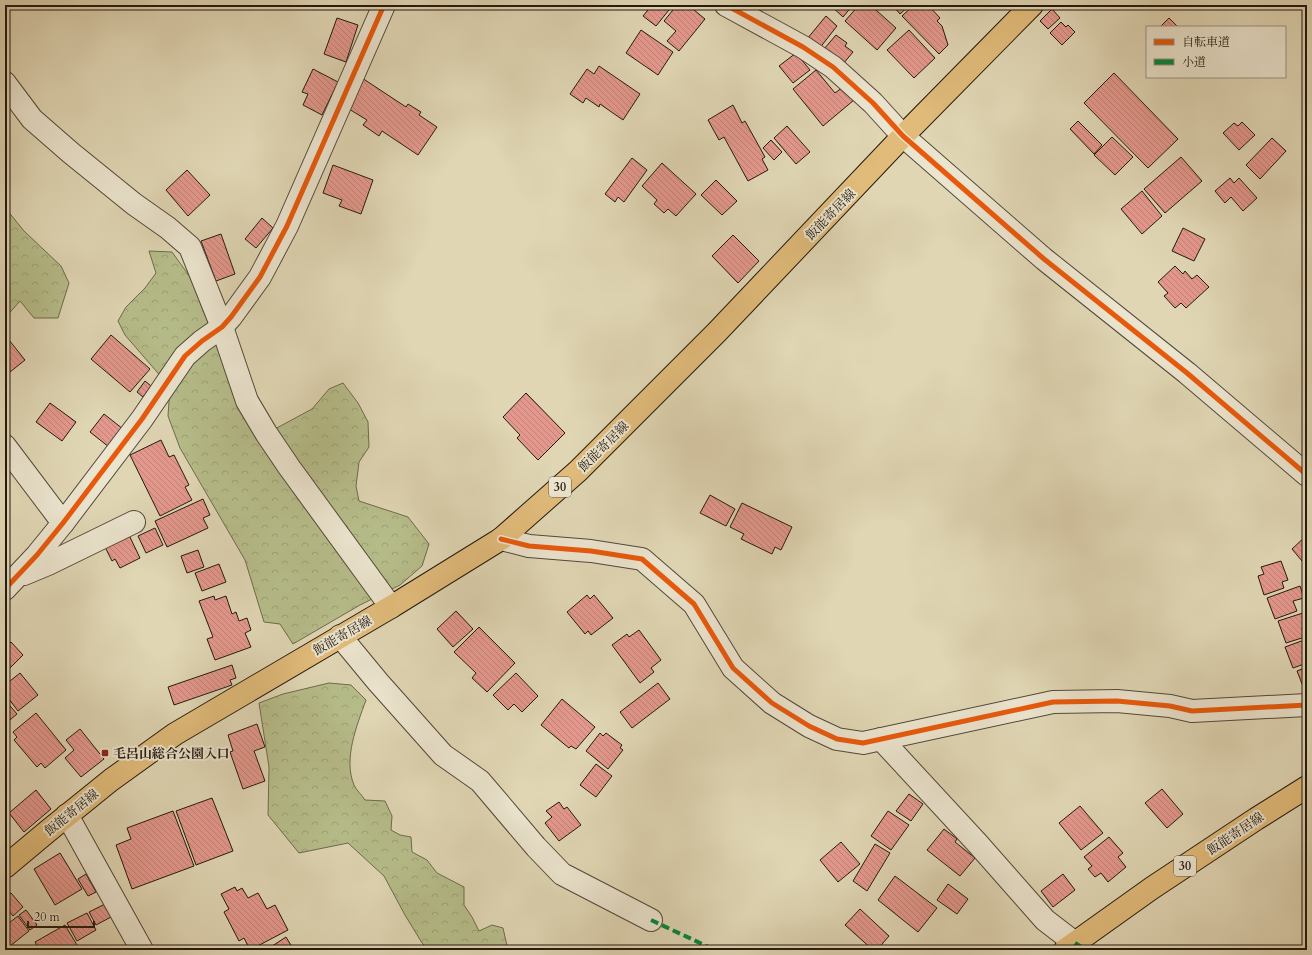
<svg xmlns="http://www.w3.org/2000/svg" width="1312" height="955" viewBox="0 0 1312 955" font-family="Cardo,'Noto Serif JP',serif">
  <style>
    .forest { fill: url(#forest-crowns); stroke: #6c6b4c }
    .building { fill: url(#building-back-hatch); stroke: #23190f }
    .lines { fill: none; stroke-linecap: round; stroke-linejoin: round }
    .minor-casing { stroke: #524838; stroke-width: 24 }
    .major-casing { stroke: #23190f; stroke-width: 24 }
    .minor { stroke: #ebe4ce; stroke-width: 22 }
    .major { stroke: #e0bb7a; stroke-width: 22 }
    .quiet { stroke: #00873e; stroke-width: 4; stroke-dasharray: 8 4; stroke-linecap: butt }
    .cycleway-casing { stroke: #ebe4ce; stroke-width: 8 }
    .cycleway { stroke: #e8590c; stroke-width: 5 }
    .poi-dot { fill: #8f2418; stroke: #ebe4ce; stroke-width: 1.5 }
    .labels { text-anchor: middle; stroke-width: 4; stroke-linejoin: round; paint-order: stroke }
    .shield { fill: #ebe4ce; stroke: #5f5648; stroke-width: 1 }
    .shield-label { font-size: 12px; font-weight: bold; fill: #23190f }
    .street-label { font-size: 13px; fill: #23190f; stroke: #ebe4ce }
    .poi-label { font-size: 13px; font-weight: bold; fill: #23190f; stroke: #ebe4ce; text-anchor: start }
  </style>
  <defs>
    <pattern id="forest-crowns" width="20" height="18" patternUnits="userSpaceOnUse"><rect width="20" height="18" fill="#b6bd8a"/><path d="M2 6a3 3 0 1 1 6 0M12 15a3 3 0 1 1 6 0" fill="none" stroke="#9ca276"/></pattern>
    <pattern id="building-back-hatch" width="6" height="6" patternUnits="userSpaceOnUse"><rect width="6" height="6" fill="#e4988d"/><path d="M-1 5l2 2M0 0l6 6M5-1l2 2" fill="none" stroke="#c38278"/></pattern>
  </defs>
  <rect width="100%" height="100%" fill="#e0d6b4"/>
  <filter id="stains"><feTurbulence type="fractalNoise" baseFrequency=".005" numOctaves="4"/><feColorMatrix values="0 0 0 0 .2 0 0 0 0 .09 0 0 0 0 .02 0 0 0 .5 -.17"/></filter>
  <radialGradient id="worn" r=".72"><stop offset=".6" stop-color="#630" stop-opacity="0"/><stop offset="1" stop-color="#630" stop-opacity=".3"/></radialGradient>
  <g class="forest">
    <polygon points="5,210 7,210 24,231 61,266 69,283 58,318 34,318 20,301 5,318"/>
    <polygon points="149,251 172,252 193,281 273,430 312,409 329,389 343,383 358,403 368,422 369,447 359,462 356,486 359,501 408,517 429,544 422,566 400,585 360,605 293,644 280,624 264,622 245,560 180,448 168,416 170,387 125,335 118,321 126,307 145,288 156,273"/>
    <path d="M329 683 351 685 366 700C357 725 343 759 354 785 356 790 362 795 365 800L385 801 392 816 391 830 400 835 411 837 412 852 427 860 437 873 464 887V905L472 917 479 931 492 925 503 928 508 950H429L422 943 405 915 384 876 348 843 299 853 268 815 269 767 259 703 283 694Z"/>
  </g>
  <g class="building">
    <polygon points="652,5 673,5 656,26 643,16"/>
    <polygon points="677,5 683,10 688,5 705,19 679,51 667,41 676,31 664,21"/>
    <polygon points="830,5 853,5 843,17"/>
    <polygon points="859,5 875,5 879,8 876,10 896,28 877,50 845,21"/>
    <polygon points="894,5 910,5 900,14 893,6"/>
    <polygon points="914,5 928,5 940,18 937,21 942,26 948,45 939,54 902,16"/>
    <polygon points="1052,9 1060,18 1048,29 1040,21"/>
    <polygon points="826,16 837,26 819,49 807,39"/>
    <polygon points="337,18 358,25 346,62 324,54"/>
    <polygon points="1169,18 1178,27 1160,27"/>
    <polygon points="1061,22 1066,27 1068,25 1075,32 1062,45 1050,33"/>
    <polygon points="641,30 673,52 658,75 626,53"/>
    <polygon points="909,30 935,58 914,78 887,50"/>
    <polygon points="836,35 847,43 845,46 853,52 843,64 824,49"/>
    <polygon points="796,53 810,70 793,83 779,66"/>
    <polygon points="599,66 640,94 623,120 600,104 599,107 586,98 583,103 570,94 587,69 594,74"/>
    <polygon points="313,69 338,82 322,115 303,105 308,94 302,92"/>
    <polygon points="816,70 835,93 843,87 854,100 823,126 793,89"/>
    <polygon points="1114,73 1178,139 1148,168 1084,103"/>
    <polygon points="362,78 406,107 408,104 421,112 419,115 437,127 418,155 382,131 379,136 363,125 367,120 344,106"/>
    <polygon points="733,105 742,123 745,121 765,157 762,159 768,170 748,181 724,137 719,140 708,120"/>
    <polygon points="1078,121 1102,145 1094,154 1070,129"/>
    <polygon points="1242,122 1255,135 1239,150 1223,133 1234,123 1238,126"/>
    <polygon points="787,126 810,152 796,164 774,138"/>
    <polygon points="1112,137 1133,157 1115,175 1094,155"/>
    <polygon points="1272,138 1286,151 1260,179 1246,165"/>
    <polygon points="771,140 782,152 774,160 763,148"/>
    <polygon points="1181,157 1202,181 1165,213 1144,189"/>
    <polygon points="632,158 647,170 624,202 618,197 615,202 605,194"/>
    <polygon points="662,163 696,194 676,216 668,209 664,213 654,204 657,200 642,186"/>
    <polygon points="333,165 373,180 361,214 339,206 342,200 323,193"/>
    <polygon points="187,170 210,195 188,216 166,190"/>
    <polygon points="1230,178 1234,183 1239,178 1257,198 1243,211 1231,197 1225,203 1215,191"/>
    <polygon points="716,180 737,201 722,215 701,195"/>
    <polygon points="1142,191 1162,216 1142,234 1121,209"/>
    <polygon points="262,218 273,228 256,248 245,239"/>
    <polygon points="1183,228 1205,239 1194,261 1172,251"/>
    <polygon points="221,234 235,274 216,281 201,241"/>
    <polygon points="733,235 759,261 738,283 712,256"/>
    <polygon points="1175,266 1183,274 1185,271 1192,279 1197,275 1209,287 1186,308 1181,303 1175,308 1164,296 1168,293 1158,282"/>
    <polygon points="5,335 25,360 10,372 5,366"/>
    <polygon points="111,335 150,369 130,392 91,359"/>
    <polygon points="145,381 151,386 143,397 137,392"/>
    <polygon points="526,393 565,433 538,460 517,438 520,435 503,417"/>
    <polygon points="50,403 76,422 62,441 36,422"/>
    <polygon points="104,414 123,429 109,447 90,432"/>
    <polygon points="161,440 169,457 174,455 189,485 185,487 192,500 160,516 130,455"/>
    <polygon points="710,495 735,509 726,526 700,513"/>
    <polygon points="203,499 210,515 203,518 208,528 167,547 155,521"/>
    <polygon points="742,503 792,527 781,550 775,547 772,554 741,539 744,534 730,527"/>
    <polygon points="155,528 163,545 146,553 138,536"/>
    <polygon points="128,533 140,558 120,568 115,559 112,561 104,545"/>
    <polygon points="1307,535 1307,567 1292,549"/>
    <polygon points="198,550 204,567 187,573 181,556"/>
    <polygon points="1281,561 1288,580 1282,582 1284,588 1264,595 1258,576 1264,574 1261,567"/>
    <polygon points="219,564 226,582 202,591 195,573"/>
    <polygon points="1300,586 1304,598 1293,601 1297,611 1275,619 1267,598"/>
    <polygon points="587,595 590,599 594,595 613,618 591,635 588,631 585,634 567,612"/>
    <polygon points="214,596 215,600 226,596 232,614 236,612 239,621 247,618 251,630 245,633 251,647 215,660 207,639 213,637 199,601"/>
    <polygon points="456,611 473,629 453,647 437,629"/>
    <polygon points="1306,612 1307,616 1307,626 1302,628 1305,637 1286,643 1278,621"/>
    <polygon points="479,627 515,663 487,692 472,678 476,673 454,652"/>
    <polygon points="639,630 661,660 651,668 654,672 640,683 612,645 627,634 629,637"/>
    <polygon points="1307,639 1307,663 1293,668 1285,647"/>
    <polygon points="11,642 23,655 5,673 5,648"/>
    <polygon points="232,665 236,678 230,680 232,685 174,705 168,687"/>
    <polygon points="1307,667 1307,694 1306,694 1297,671"/>
    <polygon points="20,673 38,695 18,711 5,694 5,685"/>
    <polygon points="516,673 538,696 522,712 514,704 508,710 493,695"/>
    <polygon points="658,683 670,699 632,728 620,712"/>
    <polygon points="562,699 595,727 576,749 571,746 569,748 541,725"/>
    <polygon points="5,700 17,714 5,724"/>
    <polygon points="36,713 66,750 45,768 41,763 37,767 14,740 17,737 13,732"/>
    <polygon points="257,724 265,747 254,751 265,781 243,789 230,752 233,751 228,735"/>
    <polygon points="80,729 104,759 81,777 65,758 74,750 66,740"/>
    <polygon points="600,733 603,736 606,733 622,745 620,748 623,750 608,769 586,751"/>
    <polygon points="596,764 612,776 596,797 580,785"/>
    <polygon points="1162,789 1183,814 1167,828 1145,803"/>
    <polygon points="36,790 51,809 24,832 9,813"/>
    <polygon points="909,794 923,804 911,821 896,811"/>
    <polygon points="212,798 233,851 196,865 176,811"/>
    <polygon points="559,802 564,809 567,807 581,825 559,841 545,823 552,817 546,811"/>
    <polygon points="1080,806 1103,833 1081,850 1059,823"/>
    <polygon points="173,811 194,866 132,889 116,845 131,839 127,828"/>
    <polygon points="888,811 909,825 891,850 871,836"/>
    <polygon points="944,829 957,839 955,842 975,858 960,876 927,850"/>
    <polygon points="1109,837 1123,853 1118,857 1126,867 1108,882 1101,873 1095,877 1088,869 1092,866 1084,857"/>
    <polygon points="841,842 860,864 838,882 820,860"/>
    <polygon points="875,844 890,853 867,891 853,881"/>
    <polygon points="60,853 82,889 55,905 34,869"/>
    <polygon points="86,874 96,892 88,896 78,879"/>
    <polygon points="1063,874 1075,890 1053,907 1041,891"/>
    <polygon points="895,876 937,908 918,932 878,900"/>
    <polygon points="948,884 968,899 957,914 937,900"/>
    <polygon points="235,887 237,891 242,888 248,898 258,893 267,909 275,905 288,930 250,950 244,938 239,941 224,912 229,909 221,894"/>
    <polygon points="11,893 23,907 13,916 5,906 5,898"/>
    <polygon points="105,904 111,917 96,925 89,912"/>
    <polygon points="860,909 889,936 877,950 873,950 845,925"/>
    <polygon points="26,910 37,925 30,930 19,915"/>
    <polygon points="87,913 96,930 77,941 67,923"/>
    <polygon points="18,916 29,931 5,950 5,926"/>
    <polygon points="65,925 77,945 70,950 39,950 35,942"/>
    <polygon points="286,937 294,950 266,950"/>
  </g>
  <g class="lines">
    <g class="minor-casing">
      <g id="minor">
        <polyline points="726,5 803,47 833,67 873,103 903,136 1044,259 1187,373 1307,475"/>
        <polyline points="5,83 32,119 71,153 134,204 168,228 190,247 222,327 247,401 266,433 289,467 391,607"/>
        <polyline points="5,446 63,523"/>
        <polyline points="501,539 529,546 591,551 642,559 694,604 733,668 772,703 809,726 837,739 863,743 1053,702 1117,701 1170,706 1192,711 1307,705"/>
        <polyline points="24,574 48,564 134,522"/>
        <polyline points="5,589 37,555 63,523 142,419 185,356 202,341 222,327 231,317 260,277 287,226 384,5"/>
        <polyline points="340,636 378,682 443,755 480,781 536,847 562,874 651,920"/>
        <polyline points="881,739 978,844 1045,920 1075,943"/>
        <polyline points="67,815 142,950"/>
      </g>
    </g>
    <g class="major-casing">
      <g id="major">
        <polyline points="5,867 48,831 111,780 175,734 391,607 501,539 578,471 717,332 903,136 1032,5"/>
        <polyline points="1065,950 1152,888 1256,819 1307,787"/>
      </g>
    </g>
    <use href="#minor" class="minor"/>
    <use href="#major" class="major"/>
    <g class="quiet">
      <polyline points="651,920 715,950"/>
      <polyline points="1075,943 1086,950"/>
    </g>
    <g class="cycleway-casing">
      <g id="cycleway">
        <polyline points="726,5 803,47 833,67 873,103 903,136 1044,259 1187,373 1307,475"/>
        <polyline points="501,539 529,546 591,551 642,559 694,604 733,668 772,703 809,726 837,739 863,743 1053,702 1117,701 1170,706 1192,711 1307,705"/>
        <polyline points="5,589 37,555 63,523 142,419 185,356 202,341 222,327 231,317 260,277 287,226 384,5"/>
      </g>
    </g>
    <use href="#cycleway" class="cycleway"/>
  </g>
  <rect class="poi-dot" x="101" y="749" width="8" height="8" rx="2"/>
  <g class="labels">
    <g class="shield">
      <rect x="549" y="477" width="22" height="20" rx="3"/>
      <rect x="1174" y="856" width="22" height="20" rx="3"/>
    </g>
    <g class="shield-label">
      <text x="560" y="491">30</text>
      <text x="1185" y="870">30</text>
    </g>
    <g class="street-label">
      <text transform="translate(830 214) rotate(-46)" y="5">飯能寄居線</text>
      <text transform="translate(603 446) rotate(-45)" y="5">飯能寄居線</text>
      <text transform="translate(342 635) rotate(-30)" y="5">飯能寄居線</text>
      <text transform="translate(71 812) rotate(-39)" y="5">飯能寄居線</text>
      <text transform="translate(1235 833) rotate(-34)" y="5">飯能寄居線</text>
    </g>
    <g class="poi-label">
      <text x="113" y="758">毛呂山総合公園入口</text>
    </g>
  </g>
  <rect width="1312" height="955" fill="none" stroke="#e0d6b4" stroke-width="20"/>
  <rect x="6" y="6" width="1300" height="943" fill="none" stroke="#23190f" stroke-width="2"/>
  <rect x="10" y="10" width="1292" height="935" fill="none" stroke="#23190f"/>
  <rect x="1146" y="26" width="140" height="52" fill="#ebe4ce" stroke="#9b9382"/>
  <rect x="1154" y="39" width="20" height="6" fill="#e8590c" stroke="#9b9382"/>
  <text x="1182" y="46" font-size="12" fill="#23190f">自転車道</text>
  <rect x="1154" y="59" width="20" height="6" fill="#00873e" stroke="#9b9382"/>
  <text x="1182" y="66" font-size="12" fill="#23190f">小道</text>
  <path d="M28 921v6h66v-6" fill="none" stroke="#23190f" stroke-width="2"/>
  <text x="34" y="921" font-size="12" fill="#23190f" stroke="#ebe4ce" stroke-width="3" paint-order="stroke">20 m</text>
  <rect width="100%" height="100%" filter="url(#stains)"/>
  <rect width="100%" height="100%" fill="url(#worn)"/>
</svg>
